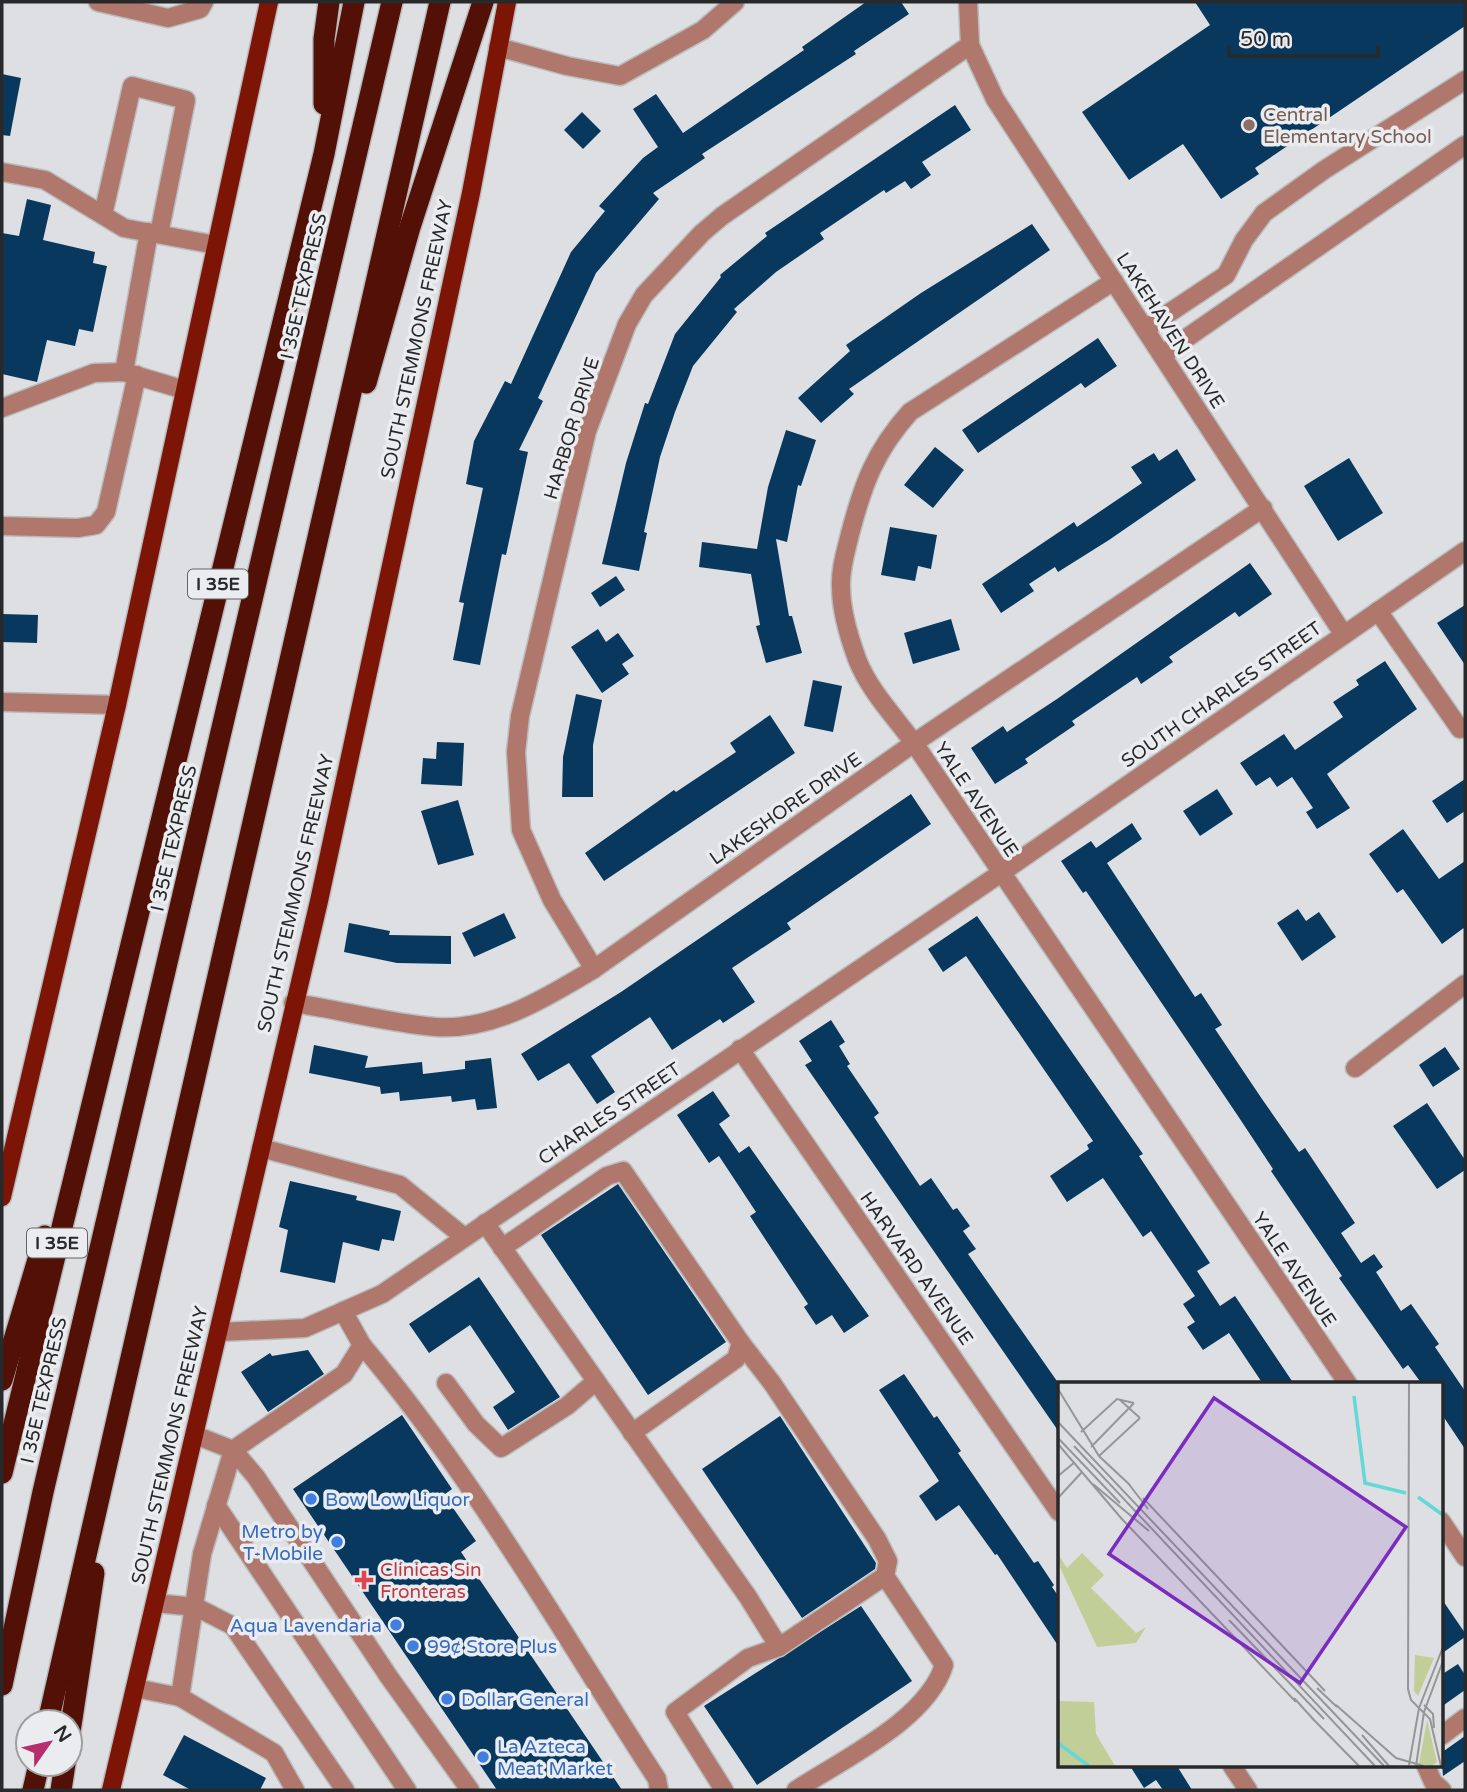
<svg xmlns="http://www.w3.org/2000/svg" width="1467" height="1792" viewBox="0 0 1467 1792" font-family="'Varela Round',sans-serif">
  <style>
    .building { fill: #08385e }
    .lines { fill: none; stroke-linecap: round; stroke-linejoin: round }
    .minor-casing { stroke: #b9bbbd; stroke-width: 21 }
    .major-casing { stroke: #b9bbbd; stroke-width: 21 }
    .highway-casing { stroke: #b9bbbd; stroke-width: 24 }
    .minor { stroke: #b0786c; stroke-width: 18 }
    .major { stroke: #7c1505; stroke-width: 18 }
    .highway { stroke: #521006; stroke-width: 21 }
    .education-dot { fill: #8d6e63; stroke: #eaecef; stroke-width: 2.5 }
    .shop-dot { fill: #3f7fe0; stroke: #eaecef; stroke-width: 2.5 }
    .health-dot { fill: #e0444e; stroke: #eaecef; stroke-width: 2.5 }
    .labels { text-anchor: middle; stroke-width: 7; stroke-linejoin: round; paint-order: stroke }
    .shield { fill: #eaecef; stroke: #626465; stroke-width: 2 }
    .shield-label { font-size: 18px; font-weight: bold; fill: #28292a }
    .education-label { font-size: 19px; fill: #785e54; stroke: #eaecef; text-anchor: start }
    .street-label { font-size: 19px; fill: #28292a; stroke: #eaecef }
    .shop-label { font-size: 19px; fill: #366cbe; stroke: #eaecef; text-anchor: start }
    .health-label { font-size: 19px; fill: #be3a42; stroke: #eaecef; text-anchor: start }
    .inset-river { fill: none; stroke: #64d7d7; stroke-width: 3.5 }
    .inset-road { fill: none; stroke: #959698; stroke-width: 2 }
    .view { fill: #7b2cbf; fill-opacity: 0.15; stroke: #7b2cbf; stroke-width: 3.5 }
    .inset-edge { fill: none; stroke: #28292a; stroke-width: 3.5 }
  </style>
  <rect width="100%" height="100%" fill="#dddfe2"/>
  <g class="building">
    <polygon points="866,2 901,2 909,14 854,51 856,54 702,154 705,158 653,193 659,199 596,273 538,398 543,401 519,450 528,452 506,555 502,554 480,665 453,660 464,603 459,602 483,488 466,484 474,441 505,381 511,384 571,252 605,211 599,206 643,158 658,147 633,109 656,94 683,133 804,50 802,47"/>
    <polygon points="1195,2 1465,2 1465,26 1255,168 1259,174 1221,199 1183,144 1129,180 1082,112 1210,25"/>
    <polygon points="2,74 21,78 10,136 2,135"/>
    <polygon points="955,105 971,130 922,162 931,175 911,189 905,181 886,193 884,190 820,233 824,239 776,272 734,309 737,312 693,366 675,412 660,457 644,532 647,533 639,571 602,564 626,463 645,403 648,404 675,334 721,277 720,275 767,236 765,233"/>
    <polygon points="582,112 601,131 583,149 564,130"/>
    <polygon points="27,199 51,205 43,240 95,252 93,263 107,266 93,332 79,329 75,346 47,340 37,382 2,374 2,233 19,236"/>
    <polygon points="1032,224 1050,250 849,389 854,394 821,423 798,398 850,351 846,345 921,293"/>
    <polygon points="1098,338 1117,366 1085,388 1081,383 978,453 962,430"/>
    <polygon points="786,430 816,440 801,486 798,485 787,542 776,539 789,616 792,616 802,653 766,663 756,626 760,625 751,574 699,567 702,542 757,549 768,487"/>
    <polygon points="935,447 964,470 933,508 904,485"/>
    <polygon points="1177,449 1196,480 1109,540 1058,572 1055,567 1029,584 1034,591 1001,613 982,584 1074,522 1077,527 1142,483 1131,467 1154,453 1159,461"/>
    <polygon points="1349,458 1383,513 1338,541 1304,486"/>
    <polygon points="890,527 937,535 931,569 918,566 915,581 881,575"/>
    <polygon points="1250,563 1272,594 1239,617 1235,612 1169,657 1173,662 1141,684 1137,677 1072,721 1075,725 1025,759 1028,763 995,784 971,748 1003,726 1007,732 1057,699"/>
    <polygon points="616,576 625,590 600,607 591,593"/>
    <polygon points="1465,605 1465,665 1437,623"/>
    <polygon points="2,614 38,615 37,643 2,642"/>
    <polygon points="951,619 960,650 913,664 904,633"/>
    <polygon points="598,629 606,642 618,633 634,656 622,664 629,674 602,693 571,647"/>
    <polygon points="1385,661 1417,709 1327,774 1350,808 1317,829 1306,812 1313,808 1292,777 1277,787 1270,777 1256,786 1240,763 1284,734 1295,750 1343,717 1333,702 1359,685 1356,680"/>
    <polygon points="813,680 842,686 833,732 804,726"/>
    <polygon points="576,694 602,700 593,745 593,797 562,797 563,757"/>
    <polygon points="770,715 795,753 604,881 585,853 674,790 676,792 736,752 730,743"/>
    <polygon points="437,742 464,743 462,786 421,784 423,758 436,759"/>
    <polygon points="1465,779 1465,811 1447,823 1432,801"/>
    <polygon points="1217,789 1233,814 1200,836 1183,811"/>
    <polygon points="911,794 931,824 787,923 791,929 732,968 755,1002 723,1023 720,1019 672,1050 650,1017 591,1056 615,1092 597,1104 569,1063 538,1081 521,1054 621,992"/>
    <polygon points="458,800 474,855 438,865 421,811"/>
    <polygon points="1132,823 1142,839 1107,863 1195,997 1201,993 1222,1025 1215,1029 1262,1099 1299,1152 1305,1148 1355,1223 1341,1233 1361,1263 1374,1254 1383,1267 1376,1272 1401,1311 1411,1304 1439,1344 1435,1347 1465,1391 1465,1449 1441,1413 1441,1384 1422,1384 1408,1365 1403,1369 1339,1278 1342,1276 1271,1171 1273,1169 1238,1116 1086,891 1083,893 1061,861 1091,841 1096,848"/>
    <polygon points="1403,829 1439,879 1465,861 1465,927 1442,944 1403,889 1397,893 1369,854"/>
    <polygon points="1298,909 1306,921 1319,912 1336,937 1302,961 1277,923"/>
    <polygon points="504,913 516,938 474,957 462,933"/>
    <polygon points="977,916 1143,1154 1139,1156 1210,1263 1197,1271 1220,1306 1235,1296 1294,1384 1263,1384 1229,1333 1203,1350 1187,1327 1195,1322 1183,1304 1195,1296 1151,1231 1143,1237 1103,1178 1067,1202 1050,1176 1089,1149 1087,1145 1093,1141 966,956 943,972 928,949"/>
    <polygon points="349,923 390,931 389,935 451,936 451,964 397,963 344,952"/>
    <polygon points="831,1020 845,1042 839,1046 850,1064 847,1066 879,1113 874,1117 920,1186 931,1178 953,1210 957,1208 970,1226 963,1231 976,1249 968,1254 1059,1384 1059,1432 805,1065 812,1061 799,1041"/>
    <polygon points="314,1045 368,1056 365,1068 422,1062 423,1074 465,1069 465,1061 491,1058 497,1108 477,1110 475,1099 452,1102 451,1096 400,1101 399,1092 381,1094 380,1087 309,1073"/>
    <polygon points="1445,1047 1460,1069 1433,1087 1419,1065"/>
    <polygon points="713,1091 730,1116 719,1124 739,1153 749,1146 869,1316 844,1333 832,1315 816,1325 804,1307 808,1304 750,1216 756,1212 719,1156 709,1163 677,1115"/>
    <polygon points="1427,1103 1465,1160 1465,1170 1437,1189 1393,1126"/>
    <polygon points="290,1181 357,1196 356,1200 401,1211 394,1241 382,1239 379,1251 343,1242 335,1283 280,1272 288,1230 279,1227"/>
    <polygon points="618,1184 726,1342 648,1395 541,1235"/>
    <polygon points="479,1277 560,1397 508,1430 493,1407 515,1392 470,1325 429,1353 409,1324"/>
    <polygon points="308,1350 324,1374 268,1412 241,1372 270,1353 272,1356"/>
    <polygon points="904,1374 934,1418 937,1416 961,1451 958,1453 1034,1563 1038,1561 1054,1585 1052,1587 1059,1597 1059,1647 997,1554 995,1555 959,1505 936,1521 919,1496 939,1481 879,1390"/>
    <polygon points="402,1415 452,1489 444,1495 476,1541 461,1552 622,1790 497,1790 293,1489"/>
    <polygon points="780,1416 876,1563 875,1569 802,1618 702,1469"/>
    <polygon points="1441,1598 1465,1633 1465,1637 1441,1654"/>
    <polygon points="861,1606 912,1681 757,1785 704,1706"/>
    <polygon points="1458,1664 1465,1675 1465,1690 1441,1707 1441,1675"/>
    <polygon points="184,1735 266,1778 260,1790 191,1790 163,1775"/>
    <polygon points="1465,1736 1465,1761 1443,1776 1441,1753"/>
    <polygon points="1130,1766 1177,1766 1192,1790 1163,1790 1156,1780 1144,1788"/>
  </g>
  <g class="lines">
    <g class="minor-casing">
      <g id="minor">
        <polyline points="98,2 168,18 200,9 204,2"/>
        <polyline points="968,2 970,45 995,99 1344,635"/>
        <polyline points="498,47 567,66 620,76 703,30 735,2"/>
        <polyline points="2,172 45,180 124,228 216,245"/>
        <polyline points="103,215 132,86 186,100 159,234"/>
        <path d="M1114 281 910 412C875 451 863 484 850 534 846 551 840 569 841 587 841 610 849 637 857 659 869 690 894 716 914 743L1348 1384"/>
        <polyline points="1145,329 1226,275 1244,240 1264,213 1324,170 1465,80"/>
        <polyline points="1162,355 1465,145"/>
        <polyline points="124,372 149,232"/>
        <polyline points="2,408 94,373 124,372 185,390"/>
        <polyline points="2,526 78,528 96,525 106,512 137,375"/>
        <polyline points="1378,611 1460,729"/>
        <polyline points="2,702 117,705"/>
        <polyline points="594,969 552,900 521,830 516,752 520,716 587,431 627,324 644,295 702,233 722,216 970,45"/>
        <path d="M293 1003C341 1010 388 1023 436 1027 494 1031 547 997 594 969L914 743 1263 508"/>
        <polyline points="740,1049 1059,1512"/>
        <polyline points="1355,1068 1465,984"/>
        <polyline points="261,1148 400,1185 464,1237"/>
        <polyline points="485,1223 748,1597 779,1647"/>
        <polyline points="502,1248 607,1176 623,1171 741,1343 736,1359 632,1433"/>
        <polyline points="220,1332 305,1328 382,1294 1001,873 1465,551"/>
        <polyline points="741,1343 772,1383 877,1539 888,1561 885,1576"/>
        <path d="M362 1345C472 1474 564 1636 657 1779L659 1790"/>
        <polyline points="446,1383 476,1424 501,1448 567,1406 596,1381"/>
        <polyline points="195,1435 233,1450 344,1374 362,1345 343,1311"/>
        <polyline points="233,1450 256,1477 389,1677 470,1790"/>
        <polyline points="233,1450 202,1554 180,1697 274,1753 295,1790"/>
        <polyline points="216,1505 407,1790"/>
        <polyline points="1441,1521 1465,1557"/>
        <polyline points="155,1603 196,1607 233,1626 345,1790"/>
        <polyline points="135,1688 180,1697"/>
        <polyline points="1441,1736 1465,1718"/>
        <polyline points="1232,1766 1248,1790"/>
        <polyline points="1426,1766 1433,1782 1442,1790"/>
        <path d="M724 1790 675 1712 748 1658 779 1647 885 1576 944 1665C927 1720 843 1759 796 1790"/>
      </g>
    </g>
    <g class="major-casing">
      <g id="major">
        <polyline points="2,1197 117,705 269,2"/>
        <polyline points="111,1790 319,901 471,193 507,2"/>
      </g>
    </g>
    <g class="highway-casing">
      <g id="highway">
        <polyline points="324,104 324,39 329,2"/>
        <polyline points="366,383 410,227 483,2"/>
        <polyline points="2,1380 45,1236"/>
        <polyline points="2,1473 324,154 354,2"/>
        <polyline points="2,1685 43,1492 392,2"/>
        <polyline points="48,1722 440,2"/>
        <polyline points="70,1732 94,1573"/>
        <polyline points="33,1790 39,1764"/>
        <polyline points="61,1790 65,1764"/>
      </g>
    </g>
    <use href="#minor" class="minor"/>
    <use href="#major" class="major"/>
    <use href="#highway" class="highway"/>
  </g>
  <circle class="education-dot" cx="1249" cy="125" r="7"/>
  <g class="shop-dot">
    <circle cx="311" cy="1499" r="7"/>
    <circle cx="337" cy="1542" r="7"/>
    <circle cx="396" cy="1625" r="7"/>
    <circle cx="413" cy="1646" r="7"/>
    <circle cx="447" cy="1699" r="7"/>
    <circle cx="483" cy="1757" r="7"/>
  </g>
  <path class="health-dot" d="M360.5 1569.5h7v7h7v7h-7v7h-7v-7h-7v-7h7z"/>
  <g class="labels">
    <g class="shield">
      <rect x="188" y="569.5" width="60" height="29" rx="5"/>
      <rect x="27" y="1228.5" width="60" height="29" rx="5"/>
    </g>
    <g class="shield-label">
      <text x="218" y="590">I 35E</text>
      <text x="57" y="1249">I 35E</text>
    </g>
    <g class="education-label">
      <text x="1263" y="121">Central<tspan x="1263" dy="22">Elementary School</tspan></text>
    </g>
    <g class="street-label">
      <text transform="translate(303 286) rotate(-77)" y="7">I 35E TEXPRESS</text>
      <text transform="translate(1171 330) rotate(57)" y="7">LAKEHAVEN DRIVE</text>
      <text transform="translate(416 339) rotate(-78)" y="7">SOUTH STEMMONS FREEWAY</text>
      <text transform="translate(571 428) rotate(-73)" y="7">HARBOR DRIVE</text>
      <text transform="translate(1221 694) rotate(-35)" y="7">SOUTH CHARLES STREET</text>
      <text transform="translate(977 799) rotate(56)" y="7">YALE AVENUE</text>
      <text transform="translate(785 808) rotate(-35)" y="7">LAKESHORE DRIVE</text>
      <text transform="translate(173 838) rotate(-77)" y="7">I 35E TEXPRESS</text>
      <text transform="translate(295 893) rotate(-77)" y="7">SOUTH STEMMONS FREEWAY</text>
      <text transform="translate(609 1113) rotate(-34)" y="7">CHARLES STREET</text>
      <text transform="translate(917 1268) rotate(55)" y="7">HARVARD AVENUE</text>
      <text transform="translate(1295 1269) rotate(56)" y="7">YALE AVENUE</text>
      <text transform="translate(43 1390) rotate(-77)" y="7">I 35E TEXPRESS</text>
      <text transform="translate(169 1445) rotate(-77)" y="7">SOUTH STEMMONS FREEWAY</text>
    </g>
    <g class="shop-label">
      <text x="325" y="1506">Bow Low Liquor</text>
      <text x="323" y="1538" text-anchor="end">Metro by<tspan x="323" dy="22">T-Mobile</tspan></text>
      <text x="382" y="1632" text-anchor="end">Aqua Lavendaria</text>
      <text x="427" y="1653">99¢ Store Plus</text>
      <text x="461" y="1706">Dollar General</text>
      <text x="497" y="1753">La Azteca<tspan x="497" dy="22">Meat Market</tspan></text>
    </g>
    <g class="health-label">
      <text x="380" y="1576">Clinicas Sin<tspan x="380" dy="22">Fronteras</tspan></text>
    </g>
  </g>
  <g transform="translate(1058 1382)">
    <rect width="385" height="385" fill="#dddfe2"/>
    <path d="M24 171 46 193 33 206 78 251 88 245 78 261 39 265 0 181V172L9 186ZM357 273 376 276 360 314 356 309ZM0 319 36 320 38 352 57 384H0ZM369 338 379 380 374 384 361 382Z" fill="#c2ce97"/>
    <path class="inset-river" d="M296 14 307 101 348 111M360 115 385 133M0 361 31 384"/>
    <path class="inset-road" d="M351 1 350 307 353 318 372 337 383 384M0 7 41 74 72 103M62 18 82 36M0 40 326 384M23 50 59 17 76 21M0 56 62 121M0 62 63 136 238 320M16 64 317 384M33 65 76 21M41 74 82 36M0 94 17 80M70 101 90 127M35 102 91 149M0 116 24 90M85 116 267 309M171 238 266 337M259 306 279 325M236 316 256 338M278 323 338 376 366 384M366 323 375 332 376 346M253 335 301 384M304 353 331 384M351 383 361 326 385 265M358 384 366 330 385 279"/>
    <path class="view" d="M156 16 348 145 242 301 51 172Z"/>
    <rect width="385" height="385" class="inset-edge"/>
  </g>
  <rect width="1467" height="1792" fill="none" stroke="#28292a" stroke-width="7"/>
  <g transform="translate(49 1743) rotate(56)"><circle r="33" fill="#eaecef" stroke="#9c9ea0" stroke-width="2"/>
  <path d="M0-5L12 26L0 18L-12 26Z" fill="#b62e6f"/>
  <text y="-10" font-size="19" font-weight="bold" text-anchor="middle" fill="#28292a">N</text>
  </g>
  <path d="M1229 46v10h149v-10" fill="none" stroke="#28292a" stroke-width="3.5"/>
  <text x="1240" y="46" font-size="21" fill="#28292a" stroke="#eaecef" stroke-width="5" paint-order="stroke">50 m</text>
</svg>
